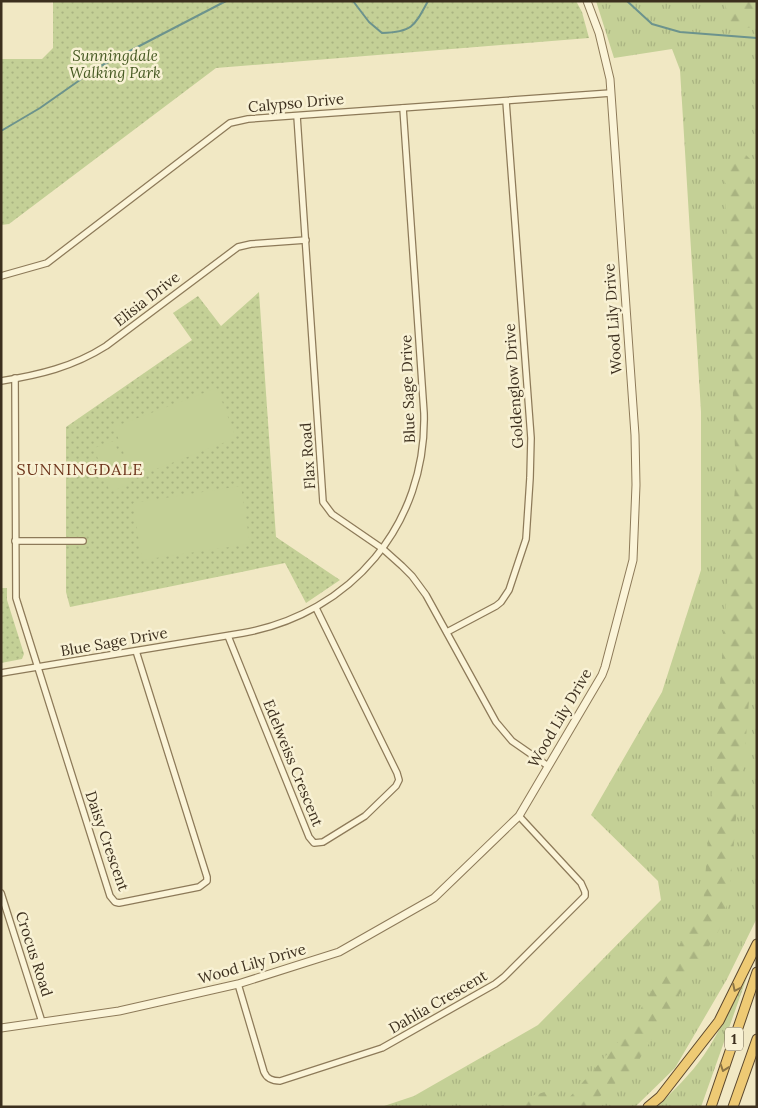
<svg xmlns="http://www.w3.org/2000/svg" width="758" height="1108" viewBox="0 0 758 1108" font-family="Lora,serif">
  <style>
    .grass { fill: url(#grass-tufts) }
    .forest { fill: url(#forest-firs) }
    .park { fill: url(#park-dots) }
    .pitch { fill: #c4d096 }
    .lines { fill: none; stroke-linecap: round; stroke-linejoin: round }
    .stream { stroke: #6c938d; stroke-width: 2 }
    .minor-casing { stroke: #8d7a59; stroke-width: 8 }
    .tertiary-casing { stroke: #8d7a59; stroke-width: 9 }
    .trunk-casing { stroke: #5b472d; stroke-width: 11 }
    .minor { stroke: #fbf4d8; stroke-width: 5.5 }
    .tertiary { stroke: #fbf4d8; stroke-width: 7 }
    .trunk { stroke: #eeca74; stroke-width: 9 }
    .oneway { stroke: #8c7545 }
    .labels { text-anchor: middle; stroke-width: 5; stroke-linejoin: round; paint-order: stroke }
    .shield { fill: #f8f1d4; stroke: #746955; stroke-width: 1 }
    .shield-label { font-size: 14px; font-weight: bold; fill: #3c2f1e }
    .park-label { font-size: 15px; font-style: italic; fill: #475a23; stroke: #f8f1d4 }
    .street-label { font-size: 15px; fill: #3c2f1e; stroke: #f8f1d4 }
    .neighbourhood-label { font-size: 16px; letter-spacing: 1px; fill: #6c331a; stroke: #f8f1d4 }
  </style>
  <defs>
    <pattern id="grass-tufts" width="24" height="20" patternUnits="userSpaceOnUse" patternTransform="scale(1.25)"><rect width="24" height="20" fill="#c4d096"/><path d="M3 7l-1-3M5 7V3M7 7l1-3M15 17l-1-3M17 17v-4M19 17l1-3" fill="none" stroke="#a9b381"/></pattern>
    <pattern id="forest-firs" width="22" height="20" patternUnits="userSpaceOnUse" patternTransform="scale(1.25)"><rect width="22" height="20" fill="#c4d096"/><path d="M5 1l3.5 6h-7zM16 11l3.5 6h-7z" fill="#a9b381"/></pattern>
    <pattern id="park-dots" width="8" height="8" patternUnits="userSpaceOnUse" patternTransform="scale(1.25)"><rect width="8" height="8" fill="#c4d096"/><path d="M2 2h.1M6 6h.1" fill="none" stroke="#a9b381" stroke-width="1.8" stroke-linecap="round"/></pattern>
  </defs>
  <rect width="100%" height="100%" fill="#f1e8c4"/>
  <g class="grass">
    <polygon points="596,1 757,1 757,918 727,979 675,1068 635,1107 381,1107 414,1096 538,1025 661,900 658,881 591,815 662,692 701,570 701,412 680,70 672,49 614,58"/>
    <path d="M747 977 701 1107H657C673 1091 691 1074 704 1055 720 1031 733 1003 747 977Z"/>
  </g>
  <g class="forest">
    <polygon points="724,1 757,1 757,28 732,27"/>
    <polygon points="743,152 751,160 757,286 757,604 745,749 737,806 731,878 727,905 719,930 634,1068 587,1107 561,1107 626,1033 703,906 736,475 724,166"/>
    <polygon points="554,1089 550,1103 556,1107 497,1107"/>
  </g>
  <g class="park">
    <polygon points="53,1 576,1 582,12 589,38 216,68 9,224 1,225 1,59 42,59 53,48"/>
    <polygon points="259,292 276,537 340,580 306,603 285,563 70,607 66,592 66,427 192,340 173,313 198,296 221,326"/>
    <polygon points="1,588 7,588 7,600 24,654 22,659 1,663"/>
  </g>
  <g class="pitch">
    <polygon points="217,388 236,438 133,478 114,427"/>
    <polygon points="114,441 130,484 110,492 94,448"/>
    <polygon points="241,486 250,544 142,560 133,503"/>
  </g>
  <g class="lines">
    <g class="stream">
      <path d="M353 1 369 22 382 33C412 32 414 27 428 1"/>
      <polyline points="627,1 652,24 680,32 757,38"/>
      <polyline points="1,131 40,108 97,68 226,1"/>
    </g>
    <g class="minor-casing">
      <g id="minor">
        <polyline points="297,116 323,502 332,514 383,549 402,566 412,576 426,595 496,722 512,741 548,766"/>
        <polyline points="1,276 47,263 230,123 248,119 611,93"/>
        <polyline points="15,378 16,598 110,896 115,902 119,903 199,887 207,881 207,877 136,651"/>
        <path d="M1 381C39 375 73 367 106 346L238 247 251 244 306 240"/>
        <polyline points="15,541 83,541"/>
        <polyline points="447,632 496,606 501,602 509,590 526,539 530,478 531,438 506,101"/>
        <polyline points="228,636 309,837 314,843 323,842 365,816 396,786 399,780 397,773 316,608"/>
        <path d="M1 673 243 633C351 614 427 524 424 413L403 108"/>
        <polyline points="1,893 42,1022"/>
        <path d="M238 984 264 1072C267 1079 272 1081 280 1081L382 1048 495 984 504 977 585 896V892L581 883 519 816"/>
      </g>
    </g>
    <g class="tertiary-casing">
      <polyline id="tertiary" points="1,1028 119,1011 238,984 339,952 434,898 519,816 602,675 605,667 633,560 636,485 635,435 610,79 599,33 587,1"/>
    </g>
    <g class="trunk-casing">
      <g id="trunk">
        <polyline points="648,1107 660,1097 719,1021 757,944"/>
        <polyline points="711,1107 757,972"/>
        <polyline points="733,1107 757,1039"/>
      </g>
    </g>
    <use href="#minor" class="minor"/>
    <use href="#tertiary" class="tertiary"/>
    <use href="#trunk" class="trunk"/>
  </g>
  <defs><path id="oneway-chevron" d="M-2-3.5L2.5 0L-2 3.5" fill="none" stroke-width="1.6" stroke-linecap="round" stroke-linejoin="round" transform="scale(1.25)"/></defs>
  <g class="oneway">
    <use href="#oneway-chevron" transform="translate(736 988) rotate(116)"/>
    <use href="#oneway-chevron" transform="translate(724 1068) rotate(109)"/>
  </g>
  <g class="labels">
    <rect class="shield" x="725" y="1027.5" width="18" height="23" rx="4"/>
    <g class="shield-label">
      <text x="734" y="1044">1</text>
    </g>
    <g class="park-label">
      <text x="115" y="61">Sunningdale<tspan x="115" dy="17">Walking Park</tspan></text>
    </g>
    <g class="street-label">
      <text transform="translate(296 103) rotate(-5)" y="5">Calypso Drive</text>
      <text transform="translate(147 299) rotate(-38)" y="5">Elisia Drive</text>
      <text transform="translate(613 319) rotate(-94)" y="5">Wood Lily Drive</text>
      <text transform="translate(514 386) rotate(-94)" y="5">Goldenglow Drive</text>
      <text transform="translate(408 389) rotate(-92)" y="5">Blue Sage Drive</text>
      <text transform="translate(308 456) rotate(-94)" y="5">Flax Road</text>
      <text transform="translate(114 642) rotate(-10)" y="5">Blue Sage Drive</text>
      <text transform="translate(560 718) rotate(-60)" y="5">Wood Lily Drive</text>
      <text transform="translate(293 763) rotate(68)" y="5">Edelweiss Crescent</text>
      <text transform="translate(107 841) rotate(71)" y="5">Daisy Crescent</text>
      <text transform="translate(34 954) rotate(72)" y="5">Crocus Road</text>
      <text transform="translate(252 964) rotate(-16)" y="5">Wood Lily Drive</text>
      <text transform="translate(438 1002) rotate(-30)" y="5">Dahlia Crescent</text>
    </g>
    <g class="neighbourhood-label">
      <text x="80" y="475">SUNNINGDALE</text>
    </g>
  </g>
  <rect width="758" height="1108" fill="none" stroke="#3c2f1e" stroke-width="5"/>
</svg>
